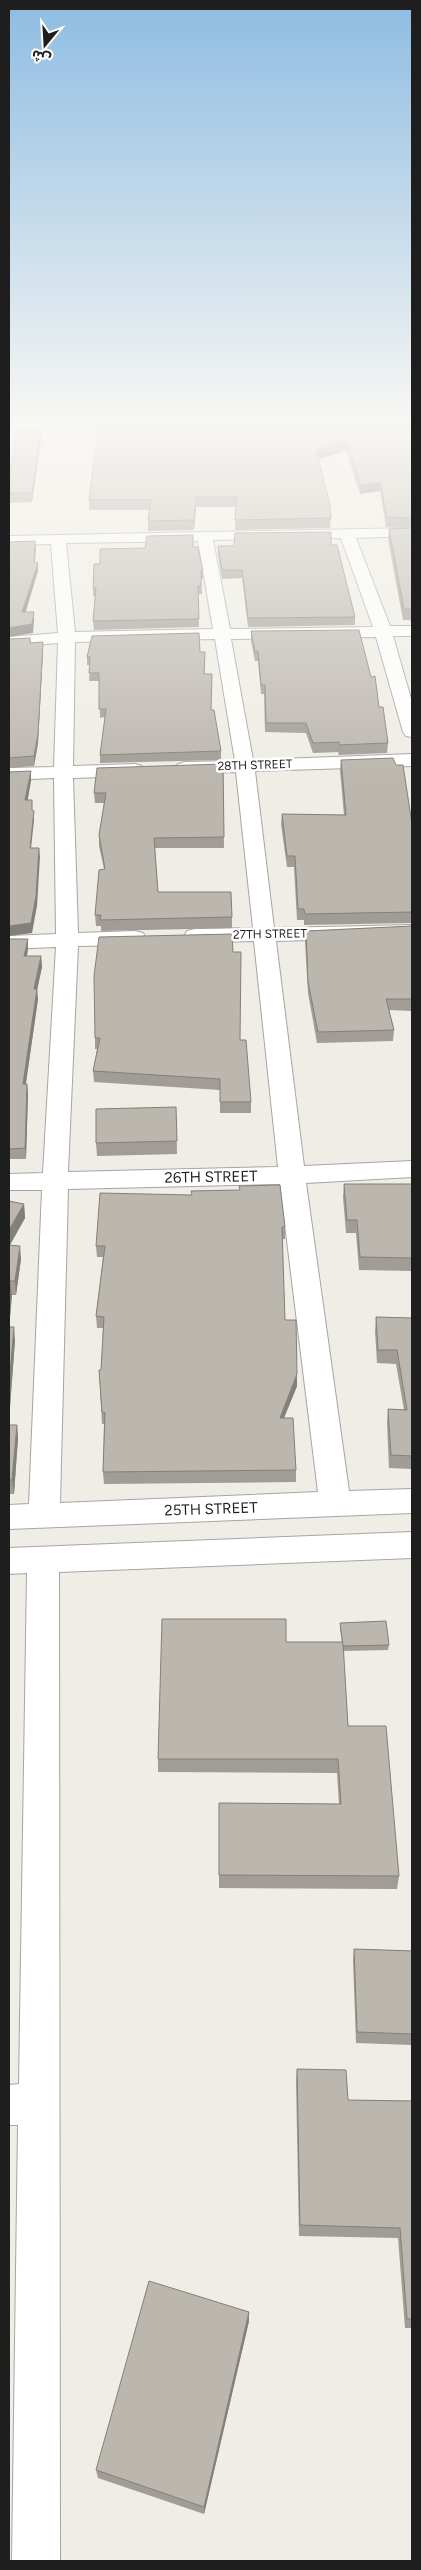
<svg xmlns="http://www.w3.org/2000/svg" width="421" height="2570" viewBox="0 0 421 2570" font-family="Figtree,'Noto Sans Arabic',sans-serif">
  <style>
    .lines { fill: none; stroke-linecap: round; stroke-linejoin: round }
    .minor-casing { stroke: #a5a5a5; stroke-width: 2 }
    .minor { fill: #fff; fill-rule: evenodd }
    .wall { fill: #a19d96 }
    .shaded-wall { fill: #837f7a }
    .building { fill: #bbb6ae; stroke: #837f7a }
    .labels { text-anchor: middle; stroke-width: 5; stroke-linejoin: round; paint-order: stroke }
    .far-street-label { font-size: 12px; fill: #1e1e1e; stroke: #fff }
    .street-label { font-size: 15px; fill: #1e1e1e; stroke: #fff }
  </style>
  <rect width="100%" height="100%" fill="#efede5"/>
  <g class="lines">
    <g class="minor-casing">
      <g id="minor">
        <path d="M412 528V536L356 538 390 626H412V636H393L412 702V737L406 736 403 732 376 637 231 639 253 760 412 754V766L255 771 274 928 412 925V937L276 941 304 1166 412 1161V1177L306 1183 349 1491 412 1489V1513L9 1529V1505L29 1504 42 1190H9V1174L43 1173 56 947 9 949V936L56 934 54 778 9 780V768L54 767 58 643 9 647V637L58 633 51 544 9 545V536ZM341 538 373 627 230 629 213 540ZM198 541 213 629 75 632 66 543ZM215 639 235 761 185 762 178 764 176 768 178 772 185 774 236 772 253 928 195 929 187 931 184 936 187 941 195 943 254 941 278 1167 68 1172 78 946 135 945 143 943 146 938 143 933 135 931 78 933 73 778 135 776 142 774 144 770 142 766 135 764 73 766 75 642ZM280 1184 318 1492 60 1503 68 1189Z"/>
        <polygon points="412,1532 412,1558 59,1572 60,2561 12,2561 18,2125 9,2125 9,2085 19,2084 27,1573 9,1574 9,1548"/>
      </g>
    </g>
    <use href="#minor" class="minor"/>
  </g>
  <g class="wall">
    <polygon points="412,421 412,624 410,620 403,620 388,539 389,529 411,528 386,527 380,491 360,494 346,451 318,459 331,518 330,528 235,530 236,507 196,507 194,530 148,531 148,521 149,510 89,510 89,500"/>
    <polygon points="41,440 32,502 9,503 9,481"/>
    <polygon points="331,545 355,617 355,625 248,627 242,578 222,579 218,555 218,546"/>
    <polygon points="193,547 203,571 203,579 201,579 202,594 198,594 199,627 94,630 93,621 95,596 93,596 93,588 100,564"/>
    <polygon points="251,631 371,677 388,743 387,753 339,755 338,752 313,753 306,733 265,732 264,694 261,694 258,661 255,661 251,641"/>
    <polygon points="30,638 31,642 43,651 38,743 34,766 9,768 9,639"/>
    <polygon points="200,652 205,660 204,674 211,710 221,751 221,760 100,763 100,755 105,717 100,718 99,681 89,681 90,665 87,665 87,657"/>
    <polygon points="341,760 412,824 412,925 412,923 304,925 304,920 297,920 294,867 287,867 281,824 282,814 344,815 340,770"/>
    <polygon points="223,764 224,848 155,848 158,892 232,917 232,928 101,931 101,926 96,926 95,915 104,869 99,846 99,835 104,803 95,803 94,793"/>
    <polygon points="412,926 412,1011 389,1010 394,1030 393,1041 317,1043 308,993 305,942 306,931"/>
    <polygon points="9,939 28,939 28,949 27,956 41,956 42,967 37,990 38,999 26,1084 27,1084 28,1094 26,1159 9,1159"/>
    <polygon points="233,952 240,1040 251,1102 251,1113 220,1113 220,1090 94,1082 93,1071 97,1049 95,1049 95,1038"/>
    <polygon points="176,1107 177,1154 97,1156 96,1143"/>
    <polygon points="344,1184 412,1184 412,1271 359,1270 356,1233 346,1233 343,1197"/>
    <polygon points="9,1201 24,1204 25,1218 9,1245 21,1259 16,1295 12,1295 9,1327 15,1340 9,1420"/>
    <polygon points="285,1227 285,1239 282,1239 285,1320 297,1374 297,1386 284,1418 296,1470 296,1482 104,1484 103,1472 104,1424 102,1424 99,1370 101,1370 103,1328 97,1328 96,1316 103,1257 97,1257 96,1246"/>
    <polygon points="376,1317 412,1318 412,1469 389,1468 387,1423 388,1409 404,1410 396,1364 377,1363 375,1331"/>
    <polygon points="9,1425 17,1425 18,1438 14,1494 9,1494"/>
    <polygon points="340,1623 389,1645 388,1650 343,1651 348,1726 399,1876 397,1889 219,1888 219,1803 339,1804 337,1773 158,1772 158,1759 286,1642 342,1642 340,1628"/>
    <polygon points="354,1949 412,1951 412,2045 356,2043 353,1960"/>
    <polygon points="297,2069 348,2100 412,2101 412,2328 405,2328 398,2238 299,2236 296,2081"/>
    <polygon points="249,2321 204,2514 98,2478 96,2470"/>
  </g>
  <g class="shaded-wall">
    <polygon points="41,430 41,440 32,502 32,493"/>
    <polygon points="346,441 346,451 315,460 316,450"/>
    <polygon points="380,482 380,491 360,494 361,485"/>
    <polygon points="196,497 196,507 194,530 194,520"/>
    <polygon points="35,541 36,550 34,571 34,562"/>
    <polygon points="38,563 38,571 23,621 22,612"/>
    <polygon points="34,612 34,621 33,633 9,637 9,628"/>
    <polygon points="43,642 43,651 38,743 34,766 34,756"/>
    <polygon points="31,771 31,781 26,810 25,800"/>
    <polygon points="34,811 34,820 30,858 30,848"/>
    <polygon points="39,848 40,857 37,906 32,933 9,936 9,926"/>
    <polygon points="28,939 28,949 25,966 24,956"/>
    <polygon points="41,956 42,967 37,990 38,999 24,1095 23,1084 34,989"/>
    <polygon points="27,1084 28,1094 26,1159 25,1148"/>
    <polygon points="24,1204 25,1218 9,1247 9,1230"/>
    <polygon points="20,1246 21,1259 16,1295 15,1281"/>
    <polygon points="10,1281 12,1295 9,1328 9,1295"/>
    <polygon points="14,1327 15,1340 9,1420 9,1386"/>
    <polygon points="297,1374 297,1386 279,1430 280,1418"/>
    <polygon points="17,1425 18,1438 14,1494 12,1480"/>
    <polygon points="249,2312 249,2321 204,2514 204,2507"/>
  </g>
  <g class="building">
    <polygon points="99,421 412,421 412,518 387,517 380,482 361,485 346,441 316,450 330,505 331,518 235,520 237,497 196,497 194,520 148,521 151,500 89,500"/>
    <polygon points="17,430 41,430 32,493 9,493 9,481"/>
    <polygon points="412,528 412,612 411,609 404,609 389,529"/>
    <polygon points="331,532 331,545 337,545 355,617 248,618 242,570 222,570 218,546 234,546 235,533"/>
    <polygon points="193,535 193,547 198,547 203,571 201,571 201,586 198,586 199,619 93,621 96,588 93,588 94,564 100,564 100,549 145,548 147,536"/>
    <polygon points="35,541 34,562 38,563 22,612 34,612 32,624 9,628 9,542"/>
    <polygon points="359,630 371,677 375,676 379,707 383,707 388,743 339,745 339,742 313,743 306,723 266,723 265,685 261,685 258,651 255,651 251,631"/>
    <polygon points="199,633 200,652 205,652 204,674 212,674 211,710 214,710 221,751 100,755 106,709 99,709 99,673 89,673 90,657 87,657 92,636"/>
    <polygon points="30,638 30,643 43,642 38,734 34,756 9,758 9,639"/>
    <polygon points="393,758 396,765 403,765 412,824 412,912 305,914 304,909 298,909 295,856 287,856 282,814 346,815 341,760"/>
    <polygon points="223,764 224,837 154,838 158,892 231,892 232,917 100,920 101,915 95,915 99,870 105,869 99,835 106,793 94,793 97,768"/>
    <polygon points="31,771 25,800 32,800 32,810 34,811 30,848 39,848 36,896 31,923 9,926 9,772"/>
    <polygon points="412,926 412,999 386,999 394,1030 318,1032 308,982 306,931"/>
    <polygon points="232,934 233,952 241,952 240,1040 246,1040 251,1102 220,1102 220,1079 93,1071 100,1038 95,1038 94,976 99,937"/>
    <polygon points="9,939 28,939 24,956 41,956 34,989 37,989 23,1084 27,1084 25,1148 9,1149"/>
    <polygon points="176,1107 177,1141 96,1143 96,1109"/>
    <polygon points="344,1184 412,1184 412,1258 360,1257 357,1220 347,1220"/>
    <polygon points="280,1185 285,1227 282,1227 285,1320 296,1320 297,1374 280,1418 293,1418 296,1470 103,1472 105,1413 102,1412 99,1370 101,1370 104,1317 96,1316 105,1246 96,1246 100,1193 192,1195 191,1191 240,1190 239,1186"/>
    <polygon points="9,1201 24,1204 9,1230"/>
    <polygon points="9,1245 20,1246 15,1281 10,1281 9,1295"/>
    <polygon points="376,1317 412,1318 412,1456 391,1455 388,1409 407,1410 397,1350 378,1350"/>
    <polygon points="9,1327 14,1327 9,1386"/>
    <polygon points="9,1425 17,1425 12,1480 9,1480"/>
    <polygon points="162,1619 286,1619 286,1642 343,1642 348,1726 386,1726 399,1876 219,1875 219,1803 341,1804 338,1759 158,1759"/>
    <polygon points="386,1621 389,1645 343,1646 340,1623"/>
    <polygon points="354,1949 412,1951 412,2034 357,2032"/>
    <polygon points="297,2069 346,2070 348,2100 412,2101 412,2319 407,2319 400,2228 300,2225"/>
    <polygon points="149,2281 249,2312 204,2507 96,2470"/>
  </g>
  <linearGradient id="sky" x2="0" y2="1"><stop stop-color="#8ebce2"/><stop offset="0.54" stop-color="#f8f7f3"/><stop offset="1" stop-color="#f8f7f3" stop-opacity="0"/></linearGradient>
  <rect width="421" height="781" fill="url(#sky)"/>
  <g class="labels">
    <g class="far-street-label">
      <text transform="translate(255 765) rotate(-2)" y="4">28TH STREET</text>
      <text transform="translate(270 934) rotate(-1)" y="4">27TH STREET</text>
    </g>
    <g class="street-label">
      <text transform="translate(211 1177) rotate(-1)" y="5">26TH STREET</text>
      <text transform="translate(211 1509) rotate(-2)" y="5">25TH STREET</text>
    </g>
  </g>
  <rect width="421" height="2570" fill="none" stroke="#1e1e1e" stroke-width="20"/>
  <g transform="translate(45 45) rotate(198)" stroke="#ffffff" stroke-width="4" paint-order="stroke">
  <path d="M0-4L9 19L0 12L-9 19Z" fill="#1e1e1e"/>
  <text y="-8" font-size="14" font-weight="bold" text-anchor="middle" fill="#1e1e1e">ش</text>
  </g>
</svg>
